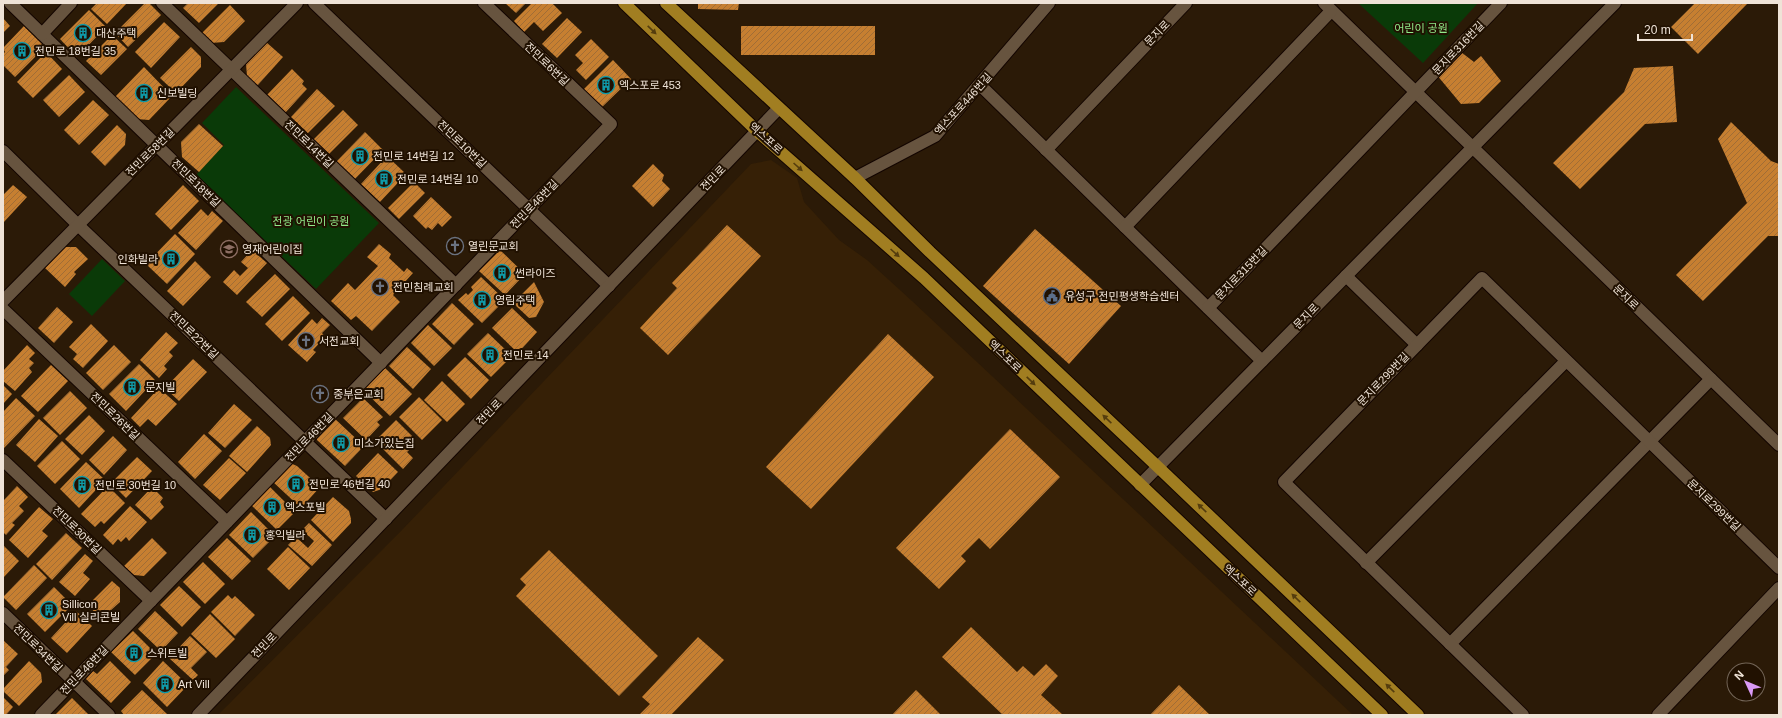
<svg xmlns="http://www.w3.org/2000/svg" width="1782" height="718" viewBox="0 0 1782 718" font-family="Arial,'Noto Sans KR',sans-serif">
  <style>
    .built { fill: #362006 }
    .green { fill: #0a3a08 }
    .building { fill: url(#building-hatch) }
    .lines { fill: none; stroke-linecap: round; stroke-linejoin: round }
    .minor-casing { stroke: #130500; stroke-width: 14 }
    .major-casing { stroke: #130500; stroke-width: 14 }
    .minor { stroke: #67543f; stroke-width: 12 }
    .major { stroke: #a17e21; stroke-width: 12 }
    .oneway { fill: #543d0e }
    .labels { text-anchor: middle; stroke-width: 4; stroke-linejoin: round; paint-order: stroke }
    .park-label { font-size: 11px; fill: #91ea89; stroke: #211101 }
    .poi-label { font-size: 11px; fill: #efe3d7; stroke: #211101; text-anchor: start }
    .street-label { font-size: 11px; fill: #efe3d7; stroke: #211101 }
  </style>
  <defs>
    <pattern id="building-hatch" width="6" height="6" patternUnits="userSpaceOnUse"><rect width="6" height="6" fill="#c67f31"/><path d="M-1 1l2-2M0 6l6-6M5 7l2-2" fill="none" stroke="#a06d36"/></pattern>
  </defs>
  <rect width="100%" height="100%" fill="#2b1a07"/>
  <polygon class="built" points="771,160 797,178 804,202 839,240 867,260 912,301 1353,715 218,715 403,529 751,164"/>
  <g class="green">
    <polygon points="1358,3 1478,3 1423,63"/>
    <polygon points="236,87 379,223 316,289 196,175 224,145 202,123"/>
    <polygon points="102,259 125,281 92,316 69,294"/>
  </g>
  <g class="building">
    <polygon points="97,3 127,3 107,24 91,9"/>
    <polygon points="145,3 149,3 161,15 128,47 115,33"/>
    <polygon points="188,3 219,3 199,23 183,8"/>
    <polygon points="505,3 526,3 516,13"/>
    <polygon points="532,3 552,3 562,13 543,31 534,22 524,32 514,21"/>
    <polygon points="698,3 739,3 738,10 698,9"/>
    <polygon points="1695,3 1748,3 1698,54 1671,27"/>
    <polygon points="230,5 245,21 224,42 211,43 202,33"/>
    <polygon points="89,10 106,27 77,57 60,39"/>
    <polygon points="3,18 10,26 3,33"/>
    <polygon points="567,18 582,32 557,58 542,44"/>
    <polygon points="164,22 180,37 151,68 135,52"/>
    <polygon points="24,26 45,47 15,77 3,65 3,54 5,52 3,48"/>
    <rect x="741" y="26" width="134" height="29"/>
    <polygon points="112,35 127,49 101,75 86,61"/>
    <polygon points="591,39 609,57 586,80 576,70 583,63 575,55"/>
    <polygon points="266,42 283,57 257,86 247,76 246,64"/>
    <polygon points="191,47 201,57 201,67 176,93 160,78"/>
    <polygon points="1457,49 1474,62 1481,56 1501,81 1479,103 1461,104 1436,74"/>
    <polygon points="46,52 62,69 33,98 17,82"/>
    <polygon points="613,60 631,79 600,109 582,91"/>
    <polygon points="1673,66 1677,122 1645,124 1580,189 1553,163 1624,92 1634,68"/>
    <polygon points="144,67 172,96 149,120 137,119 115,97"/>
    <polygon points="292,69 304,81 302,84 307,89 285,113 266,96"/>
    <polygon points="69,75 85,92 59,117 43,100"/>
    <polygon points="317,89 335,106 307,134 290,118"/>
    <polygon points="93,100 109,115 79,145 64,130"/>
    <polygon points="343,110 358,125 328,155 313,140"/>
    <polygon points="1731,122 1771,161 1779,164 1779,236 1768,236 1703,301 1676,275 1747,203 1718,139"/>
    <polygon points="199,124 223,146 199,172 182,157 181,142"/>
    <polygon points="117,125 126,134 125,145 105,166 91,152"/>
    <polygon points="365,132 383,150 354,180 336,162"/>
    <polygon points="387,156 406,174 380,202 361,184"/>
    <polygon points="653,164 664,175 662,181 670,189 653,207 632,186"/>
    <polygon points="414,182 425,193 399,219 388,208"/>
    <polygon points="13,185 27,197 3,223 3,195"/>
    <polygon points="183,185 199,201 171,230 155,214"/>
    <polygon points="431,197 452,217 442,227 438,223 432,230 428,227 426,229 413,216"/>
    <polygon points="201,209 208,216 212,211 223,221 196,250 178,233"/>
    <polygon points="727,225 761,256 668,355 640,328 677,288 672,283"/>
    <polygon points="1035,229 1121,306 1069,364 983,286"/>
    <polygon points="175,234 195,254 167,284 146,264"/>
    <polygon points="379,244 391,254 389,258 404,272 407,268 413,273 393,295 400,302 372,331 356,316 351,320 331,301 348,283 355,290 378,266 367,257"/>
    <polygon points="65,247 76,247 88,259 74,272 76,274 65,287 45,268"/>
    <polygon points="252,250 267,263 237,295 223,282 234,270 240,276 248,268 241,262"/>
    <polygon points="500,250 525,274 505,295 479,271"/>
    <polygon points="195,261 211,277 183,306 167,291"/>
    <polygon points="275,274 290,289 262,317 246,302"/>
    <polygon points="481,277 505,300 482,323 458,300 466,293 468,295 473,290 471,287"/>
    <polygon points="534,282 544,302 536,317 529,318 513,303"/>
    <polygon points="293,296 310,313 282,341 265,324"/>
    <polygon points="452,303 474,324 454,345 432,324"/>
    <polygon points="57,307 73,322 54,343 38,328"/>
    <polygon points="512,308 537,332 518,353 492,328"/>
    <polygon points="322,318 330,325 322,333 325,337 313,350 316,352 307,362 288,345 312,319 317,324"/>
    <polygon points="91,324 108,341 83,368 73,359 77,354 69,347"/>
    <polygon points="428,325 452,348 434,366 411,343"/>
    <polygon points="166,332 178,343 169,352 173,356 164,366 167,369 159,378 140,360"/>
    <polygon points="488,333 512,356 491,377 467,354"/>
    <polygon points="888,334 934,377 811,509 766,467"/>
    <polygon points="27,345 35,353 29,359 34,363 29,368 32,372 15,391 3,381 3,371"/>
    <polygon points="114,345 131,362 103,390 86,373"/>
    <polygon points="407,347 431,369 413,389 389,366"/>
    <polygon points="465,357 489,380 471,399 447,375"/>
    <polygon points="193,359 207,372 179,401 165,388"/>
    <polygon points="139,364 155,380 126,411 109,394"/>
    <polygon points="51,365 68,381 38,412 21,396"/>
    <polygon points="385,368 412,394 390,416 363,390"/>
    <polygon points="442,381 465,404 447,422 424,400"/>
    <polygon points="3,385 12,394 3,404"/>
    <polygon points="159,388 177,404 156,426 148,419 140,427 131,418"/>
    <polygon points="70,391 87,408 60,435 43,418"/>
    <polygon points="419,397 442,420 422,440 399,417"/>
    <polygon points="16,398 35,416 4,448 3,412"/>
    <polygon points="363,398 383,417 377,422 380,425 366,440 343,418"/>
    <polygon points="234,404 252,420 225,448 208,433"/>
    <polygon points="89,415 105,431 82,455 65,439"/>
    <polygon points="334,418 364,446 345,466 317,440 317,436"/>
    <polygon points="39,419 58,436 35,462 16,445"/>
    <polygon points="396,420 415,439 407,447 410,449 407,452 413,458 403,469 375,441"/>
    <polygon points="257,426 270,438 271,445 247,472 229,456"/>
    <polygon points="1010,429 1060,477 990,549 979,538 961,556 966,561 939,589 896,548"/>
    <polygon points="204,434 222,451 195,479 178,462"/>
    <polygon points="113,436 127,450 104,475 89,460"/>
    <polygon points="62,441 80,459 55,484 37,466"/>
    <polygon points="378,453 398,472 382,489 373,492 356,476"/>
    <polygon points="137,457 152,471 126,498 111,483"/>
    <polygon points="229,458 246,473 220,500 203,485"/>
    <polygon points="86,462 105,480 79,508 60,489"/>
    <polygon points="290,463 297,466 320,487 301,508 272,481"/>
    <polygon points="267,484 295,512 277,530 249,503"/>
    <polygon points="17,486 28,497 19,506 24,511 12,523 15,525 6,535 3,532 3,501"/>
    <polygon points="108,486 125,503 104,524 101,521 95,527 81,514"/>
    <polygon points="152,487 163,498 160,502 164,507 151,520 135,505"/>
    <polygon points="333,497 349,511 351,519 351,523 333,542 311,520"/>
    <polygon points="130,506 147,522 129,541 126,537 121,542 118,539 113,545 103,535"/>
    <polygon points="39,507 53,519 42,531 48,536 28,558 9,540"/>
    <polygon points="251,512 275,536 253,558 229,535"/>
    <polygon points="309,523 332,545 312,566 288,545 296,537 308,548 314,541 302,530"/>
    <polygon points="66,533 82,548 52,580 36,564"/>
    <polygon points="152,538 167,553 144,576 134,575 124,566"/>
    <polygon points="227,538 251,561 232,580 208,557"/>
    <polygon points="3,545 19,561 3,578"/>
    <polygon points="288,547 310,568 289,590 267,569"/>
    <polygon points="549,550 658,656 619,696 516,596 526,585 520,579"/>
    <polygon points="85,554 93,561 83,573 90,579 75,596 59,582"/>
    <polygon points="203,562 225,584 205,604 183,582"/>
    <polygon points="34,565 47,578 16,610 3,597"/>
    <polygon points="112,581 120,588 120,602 101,619 88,605"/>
    <polygon points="179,586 201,607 182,627 160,605"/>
    <polygon points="54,587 72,605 45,632 27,614"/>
    <polygon points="228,595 232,599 235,596 255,615 235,636 211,612"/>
    <polygon points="76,611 92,626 67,653 51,638"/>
    <polygon points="155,611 178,633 161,651 138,629"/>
    <polygon points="210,614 235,639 216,658 191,634"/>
    <polygon points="971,627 1017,672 1023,666 1034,676 1046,664 1058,676 1041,695 1063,715 1003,715 942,657"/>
    <polygon points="133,631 156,654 135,675 111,652"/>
    <polygon points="190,636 207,652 191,668 198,675 193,680 169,658"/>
    <polygon points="698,637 724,660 671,715 639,715 650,704 642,697"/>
    <polygon points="3,640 18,654 6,667 9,670 3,676"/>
    <polygon points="29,661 41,673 42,682 19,706 3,691 3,689"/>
    <polygon points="110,661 131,682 111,703 86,679 93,671 97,674"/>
    <polygon points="163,661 188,685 167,707 143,683"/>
    <polygon points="1179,685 1210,715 1150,715"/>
    <polygon points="142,690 167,714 166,715 124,715 121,711"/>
    <polygon points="916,690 941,715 892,715"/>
    <polygon points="3,697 13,707 6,715 3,715"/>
    <polygon points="72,698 89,715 55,715"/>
  </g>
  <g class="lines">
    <g class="minor-casing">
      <g id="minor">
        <polyline points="10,3 381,363"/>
        <polyline points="162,3 456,285"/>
        <polyline points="314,3 609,286"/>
        <polyline points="1324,3 1779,445"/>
        <polyline points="42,34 71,3"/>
        <polyline points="980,85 1262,361"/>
        <polyline points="1046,150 1186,3"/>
        <polyline points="3,151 78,225 386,519"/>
        <polyline points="855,178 935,136 1049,3"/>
        <polyline points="1125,227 1331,11"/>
        <polyline points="1346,276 1417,345"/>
        <polyline points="3,301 297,3"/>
        <polyline points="1208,308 1501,3"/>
        <polyline points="3,309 227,522"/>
        <polyline points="3,460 151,601"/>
        <polyline points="1140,485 1615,3"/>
        <polyline points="1366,563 1566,361"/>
        <polyline points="3,613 109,715"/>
        <polyline points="1450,644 1711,379"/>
        <polyline points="41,715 611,124 484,3"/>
        <polyline points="198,715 779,108"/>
        <polyline points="1523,715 1284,482 1482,278 1779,568"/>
        <polyline points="1658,715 1779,588"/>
      </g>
    </g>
    <g class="major-casing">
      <g id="major">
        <polyline points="624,3 757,131 924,278 1382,715"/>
        <polyline points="666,3 855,178 930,252 1158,467 1418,715"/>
      </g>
    </g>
    <use href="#minor" class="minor"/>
    <use href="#major" class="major"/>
  </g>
  <defs><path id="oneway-solid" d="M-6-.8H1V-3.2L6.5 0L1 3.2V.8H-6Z"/></defs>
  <g class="oneway">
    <use href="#oneway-solid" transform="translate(652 30) rotate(44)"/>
    <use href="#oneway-solid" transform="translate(798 167) rotate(42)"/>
    <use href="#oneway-solid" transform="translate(895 253) rotate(42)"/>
    <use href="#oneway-solid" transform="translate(1031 381) rotate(44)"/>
    <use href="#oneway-solid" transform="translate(1107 419) rotate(-137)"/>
    <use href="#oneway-solid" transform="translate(1202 508) rotate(-136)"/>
    <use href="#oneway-solid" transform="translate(1296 598) rotate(-136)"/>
    <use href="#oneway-solid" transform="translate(1390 688) rotate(-136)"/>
  </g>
  <defs>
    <g id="building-ring" transform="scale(0.9)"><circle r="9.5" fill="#211101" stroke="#0f9aa8" stroke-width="1.5"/><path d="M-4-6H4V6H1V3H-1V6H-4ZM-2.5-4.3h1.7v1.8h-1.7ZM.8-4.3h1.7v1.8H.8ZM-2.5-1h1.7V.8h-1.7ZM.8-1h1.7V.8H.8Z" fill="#0f9aa8"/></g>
    <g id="church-ring" transform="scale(0.9)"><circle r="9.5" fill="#211101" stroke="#6b7280" stroke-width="1.5"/><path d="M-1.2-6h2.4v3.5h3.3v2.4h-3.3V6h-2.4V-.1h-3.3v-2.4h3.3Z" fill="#6b7280"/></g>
    <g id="school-ring" transform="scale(0.9)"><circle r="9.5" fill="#211101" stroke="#8d6e63" stroke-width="1.5"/><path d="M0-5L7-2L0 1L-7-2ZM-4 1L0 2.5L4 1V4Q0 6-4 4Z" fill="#8d6e63"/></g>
    <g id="civic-ring" transform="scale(0.9)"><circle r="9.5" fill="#211101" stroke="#5c6f8a" stroke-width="1.5"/><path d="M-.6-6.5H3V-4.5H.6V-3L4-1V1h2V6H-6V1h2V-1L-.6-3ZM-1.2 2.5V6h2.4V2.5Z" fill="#5c6f8a"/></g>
  </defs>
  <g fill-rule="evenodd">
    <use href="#building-ring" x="83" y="33"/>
    <use href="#building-ring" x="22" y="51"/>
    <use href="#building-ring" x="606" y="85"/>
    <use href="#building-ring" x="144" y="93"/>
    <use href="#building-ring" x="360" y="156"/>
    <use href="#building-ring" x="384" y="179"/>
    <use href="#church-ring" x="455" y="246"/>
    <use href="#school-ring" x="229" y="249"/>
    <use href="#building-ring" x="171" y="259"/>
    <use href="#building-ring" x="502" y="273"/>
    <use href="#church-ring" x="380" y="287"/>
    <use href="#civic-ring" x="1052" y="296"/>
    <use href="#building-ring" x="482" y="300"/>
    <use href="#church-ring" x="306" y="341"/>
    <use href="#building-ring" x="490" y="355"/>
    <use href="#building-ring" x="132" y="387"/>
    <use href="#church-ring" x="320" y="394"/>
    <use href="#building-ring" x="341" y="443"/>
    <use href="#building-ring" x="296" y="484"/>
    <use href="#building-ring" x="82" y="485"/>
    <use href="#building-ring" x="272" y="507"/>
    <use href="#building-ring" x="252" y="535"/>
    <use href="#building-ring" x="49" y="610"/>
    <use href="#building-ring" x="134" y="653"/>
    <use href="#building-ring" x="165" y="684"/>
  </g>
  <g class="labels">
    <g class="park-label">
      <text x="1421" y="32">어린이 공원</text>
      <text x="311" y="225">전광 어린이 공원</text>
    </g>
    <g class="poi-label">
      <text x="96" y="37">대산주택</text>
      <text x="35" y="55">전민로 18번길 35</text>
      <text x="619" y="89">엑스포로 453</text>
      <text x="157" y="97">신보빌딩</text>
      <text x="373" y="160">전민로 14번길 12</text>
      <text x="397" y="183">전민로 14번길 10</text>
      <text x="468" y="250">열린문교회</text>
      <text x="242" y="253">영재어린이집</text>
      <text x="158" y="263" text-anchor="end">인화빌라</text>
      <text x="515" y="277">썬라이즈</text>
      <text x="393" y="291">전민침례교회</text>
      <text x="1065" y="300">유성구 전민평생학습센터</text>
      <text x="495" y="304">영림주택</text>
      <text x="319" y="345">서전교회</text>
      <text x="503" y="359">전민로 14</text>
      <text x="145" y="391">문지빌</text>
      <text x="333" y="398">중부은교회</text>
      <text x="354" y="447">미소가있는집</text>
      <text x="309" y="488">전민로 46번길 40</text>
      <text x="95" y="489">전민로 30번길 10</text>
      <text x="285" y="511">엑스포빌</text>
      <text x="265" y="539">홍익빌라</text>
      <text x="62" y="608">Sillicon<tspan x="62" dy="13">Vill 실리콘빌</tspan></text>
      <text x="147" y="657">스위트빌</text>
      <text x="178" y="688">Art Vill</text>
    </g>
    <g class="street-label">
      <text transform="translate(1157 33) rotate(-46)" y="4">문지로</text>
      <text transform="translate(1458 48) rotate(-46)" y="4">문지로316번길</text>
      <text transform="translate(547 64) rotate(44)" y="4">전민로6번길</text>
      <text transform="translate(963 104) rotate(-48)" y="4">엑스포로446번길</text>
      <text transform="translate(766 138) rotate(42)" y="4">엑스포로</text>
      <text transform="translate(309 144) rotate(44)" y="4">전민로14번길</text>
      <text transform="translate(462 144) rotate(44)" y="4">전민로10번길</text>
      <text transform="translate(150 152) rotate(-45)" y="4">전민로58번길</text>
      <text transform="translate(713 178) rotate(-46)" y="4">전민로</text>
      <text transform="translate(196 183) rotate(44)" y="4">전민로18번길</text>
      <text transform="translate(534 204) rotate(-46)" y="4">전민로46번길</text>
      <text transform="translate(1241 273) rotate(-46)" y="4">문지로315번길</text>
      <text transform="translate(1626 297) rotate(44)" y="4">문지로</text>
      <text transform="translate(1306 316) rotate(-46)" y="4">문지로</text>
      <text transform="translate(194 335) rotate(44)" y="4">전민로22번길</text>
      <text transform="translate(1005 356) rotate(44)" y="4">엑스포로</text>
      <text transform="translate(1383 379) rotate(-46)" y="4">문지로299번길</text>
      <text transform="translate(489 412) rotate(-46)" y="4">전민로</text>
      <text transform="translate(115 416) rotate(44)" y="4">전민로26번길</text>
      <text transform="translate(309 437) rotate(-46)" y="4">전민로46번길</text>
      <text transform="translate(1714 505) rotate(44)" y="4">문지로299번길</text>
      <text transform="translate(77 530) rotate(44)" y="4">전민로30번길</text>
      <text transform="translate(1240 580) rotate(43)" y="4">엑스포로</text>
      <text transform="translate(264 645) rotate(-46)" y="4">전민로</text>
      <text transform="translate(38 648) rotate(44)" y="4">전민로34번길</text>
      <text transform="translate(84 670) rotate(-46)" y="4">전민로46번길</text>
    </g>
  </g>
  <rect width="1782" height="718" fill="none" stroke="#efe3d7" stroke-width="8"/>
  <g transform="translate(1746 682) rotate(314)"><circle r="19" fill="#211101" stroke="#736557"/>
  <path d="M0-3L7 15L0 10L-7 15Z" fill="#da9af6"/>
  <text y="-6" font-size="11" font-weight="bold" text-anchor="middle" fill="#efe3d7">N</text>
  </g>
  <path d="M1638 34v6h54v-6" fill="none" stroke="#efe3d7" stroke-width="2"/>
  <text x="1644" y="34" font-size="12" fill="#efe3d7" stroke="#211101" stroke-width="3" paint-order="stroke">20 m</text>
</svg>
